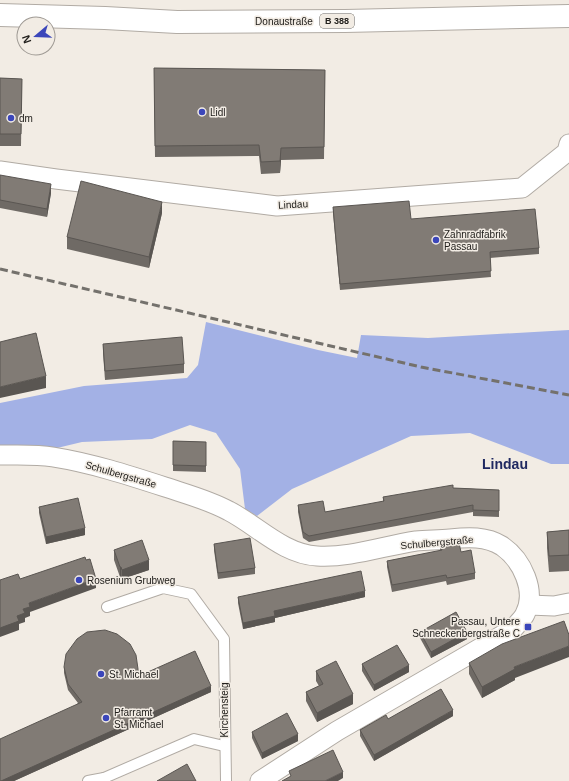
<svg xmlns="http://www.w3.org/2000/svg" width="569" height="781" viewBox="0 0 569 781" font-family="Arial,sans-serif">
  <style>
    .forest { fill: #a3b1e5 }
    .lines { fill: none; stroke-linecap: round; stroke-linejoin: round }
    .service-casing { stroke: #b1aba4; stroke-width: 12 }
    .minor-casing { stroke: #b1aba4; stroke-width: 21 }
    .primary-casing { stroke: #b1aba4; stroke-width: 24 }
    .service { stroke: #fff; stroke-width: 10 }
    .minor { stroke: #fff; stroke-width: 19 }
    .primary { stroke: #fff; stroke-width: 22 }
    .rail { stroke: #74716c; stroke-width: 3; stroke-dasharray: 8 4; stroke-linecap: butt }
    .wall { fill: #6f6a65 }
    .shaded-wall { fill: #5a5652 }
    .building { fill: #817b75; stroke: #5a5652 }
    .poi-dot { fill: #3b46ba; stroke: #f2ece4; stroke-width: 1.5 }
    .labels { text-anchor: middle; stroke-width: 3; stroke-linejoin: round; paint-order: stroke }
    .shield { fill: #f2ece4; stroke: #605d59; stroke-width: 1 }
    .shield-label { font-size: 9px; font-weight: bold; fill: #22201d }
    .street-label { font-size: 10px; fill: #22201d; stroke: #f2ece4 }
    .poi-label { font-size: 10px; fill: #22201d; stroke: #f2ece4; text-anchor: start }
    .district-label { font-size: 14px; font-weight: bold; fill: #202961; stroke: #f2ece4 }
  </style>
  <rect width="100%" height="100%" fill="#f2ece4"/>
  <polygon class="forest" points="206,322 318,350 357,358 361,335 428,338 569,330 569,464 551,464 470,433 411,436 292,489 257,516 245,509 240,469 216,433 190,425 152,439 82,442 57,448 35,445 0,445 0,403 84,386 187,378 198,365"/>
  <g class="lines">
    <g class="service-casing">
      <g id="service">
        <polyline points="107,607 163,588 191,594 224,639 226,781"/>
        <polyline points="88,781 104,778"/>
        <polyline points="103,781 104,778 194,739 224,746"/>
      </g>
    </g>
    <g class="minor-casing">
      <g id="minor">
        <polyline points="0,171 56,179 277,206 522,188 567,152 569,144"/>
        <path d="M0 455C18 455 36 454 53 457 91 463 128 475 165 487 186 494 209 500 229 511 258 526 283 554 317 556 350 558 383 546 416 541 427 540 439 540 450 539 468 537 486 536 502 546 522 560 537 591 525 614 523 619 517 624 513 629L337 731 260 781"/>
        <polyline points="529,605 554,606 569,603"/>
      </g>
    </g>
    <g class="primary-casing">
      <polyline id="primary" points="0,15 105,18 177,22 345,21 569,16"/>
    </g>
    <use href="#service" class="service"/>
    <use href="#minor" class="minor"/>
    <use href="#primary" class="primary"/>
    <polyline class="rail" points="0,269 421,367 569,395"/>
  </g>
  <g class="wall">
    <polygon points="154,68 325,70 324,159 281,160 280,173 261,174 259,156 155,157"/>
    <polygon points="0,78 22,79 21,146 0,146"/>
    <polygon points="0,175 51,193 47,217 0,208"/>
    <polygon points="333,207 411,219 539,248 539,254 490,258 491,277 340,290 333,213"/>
    <polygon points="162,213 149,268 67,249 67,237"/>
    <polygon points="103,344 184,364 184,373 105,380 103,353"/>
    <polygon points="173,441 206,442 206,472 173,471"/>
    <polygon points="453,488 499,490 499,517 473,516 473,512 309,542 303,538 298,512 298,505 325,512 383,502 383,497"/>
    <polygon points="39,507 85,535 46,544 39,513"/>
    <polygon points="569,530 569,571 549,572 547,548 547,532"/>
    <polygon points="214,544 255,568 255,574 218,579 214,550"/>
    <polygon points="440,544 461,552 475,573 475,579 447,585 446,581 392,592 387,567 387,561 440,551"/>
    <polygon points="114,550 149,570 122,579 121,576 120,577 114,560"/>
    <polygon points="238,597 365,597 275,618 275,622 243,629 238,603"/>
    <polygon points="420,632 467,639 431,658 420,638"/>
    <polygon points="469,663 515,678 515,680 482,698 469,674"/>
    <polygon points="362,664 409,672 374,691 362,671"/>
    <polygon points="64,667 139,676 211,692 14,781 0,781 78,703 68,690 64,673"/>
    <polygon points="316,671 353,704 317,722 306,701 306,692 319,686 316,681"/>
    <polygon points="453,716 374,761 360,736 360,730 388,719"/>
    <polygon points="252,732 298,741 262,759 252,738"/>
  </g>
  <g class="shaded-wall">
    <polygon points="281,148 281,160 280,173 280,161"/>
    <polygon points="51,184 51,193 47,217 47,209"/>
    <polygon points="162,202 162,213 149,268 149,257"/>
    <polygon points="46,376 46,388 0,398 0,387"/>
    <polygon points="85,528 85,535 46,544 46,537"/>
    <polygon points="149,560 149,570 122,579 122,570"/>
    <polygon points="120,567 121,567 121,576 120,577"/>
    <polygon points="96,579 96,588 30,612 30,616 25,618 25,622 19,624 19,630 0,637 0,628 23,609 29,603"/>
    <polygon points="365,591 365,597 275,618 275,622 243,629 243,623 274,611"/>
    <polygon points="467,632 467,639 431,658 431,652"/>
    <polygon points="569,646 569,657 515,678 515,680 482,698 482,687 514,667"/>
    <polygon points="409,665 409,672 374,691 374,685"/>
    <polygon points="211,686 211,692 14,781 1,781"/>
    <polygon points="353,694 353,704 317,722 317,713"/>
    <polygon points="453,710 453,716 374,761 374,755"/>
    <polygon points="298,734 298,741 262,759 262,753"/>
    <polygon points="343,772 343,778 338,781 325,781"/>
  </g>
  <g class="building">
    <polygon points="154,68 325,70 324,147 281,148 280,161 261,162 259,145 155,146"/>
    <polygon points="0,78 22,79 21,134 0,134"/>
    <polygon points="0,175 51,184 47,209 0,200"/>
    <polygon points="81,181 162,202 149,257 67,237"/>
    <polygon points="409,201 411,219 535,209 539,248 490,252 491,271 340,284 333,207"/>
    <polygon points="36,333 46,376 0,387 0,342"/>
    <polygon points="182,337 184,364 105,371 103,344"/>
    <polygon points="173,441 206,442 206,466 173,465"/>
    <polygon points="453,485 453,488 499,490 499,511 473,510 473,505 309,536 303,532 298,505 323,501 325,512 384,501 383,497"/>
    <polygon points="78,498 85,528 46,537 39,507"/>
    <polygon points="569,530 569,555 549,556 547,532"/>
    <polygon points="250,538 255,568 218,573 214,544"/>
    <polygon points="142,540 149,560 122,570 121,567 120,567 114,550"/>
    <polygon points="459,543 461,552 471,550 475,573 447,578 446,575 392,585 387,561 442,550 440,544"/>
    <polygon points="85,557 86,560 90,559 96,579 29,603 30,607 23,609 25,613 17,616 19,621 0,628 0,580 18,574 20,579"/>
    <polygon points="361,571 365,591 274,611 275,616 243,623 238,597"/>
    <polygon points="456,612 467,632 431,652 420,632"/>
    <polygon points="564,621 569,635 569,646 514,667 515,669 482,687 469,663 502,644"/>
    <polygon points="105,630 117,634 130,644 136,655 139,676 195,651 211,686 1,781 0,781 0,739 82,702 68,684 64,667 66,654 77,639 87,632"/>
    <polygon points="397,645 409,665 374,685 362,664"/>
    <polygon points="336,661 353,694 317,713 306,692 323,684 316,671"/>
    <polygon points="441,689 453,710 374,755 360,730 386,715 388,719"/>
    <polygon points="287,713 298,734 262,753 252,732"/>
    <polygon points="333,750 343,772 325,781 282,781 291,776 289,771"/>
    <polygon points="187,764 196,781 157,781"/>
  </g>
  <g class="poi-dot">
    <circle cx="202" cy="112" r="4"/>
    <circle cx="11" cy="118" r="4"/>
    <circle cx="436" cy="240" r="4"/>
    <circle cx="79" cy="580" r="4"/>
    <rect x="524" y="623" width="8" height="8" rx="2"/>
    <circle cx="101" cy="674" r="4"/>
    <circle cx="106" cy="718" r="4"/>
  </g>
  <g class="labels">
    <rect class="shield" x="320" y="14" width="34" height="14" rx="3"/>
    <g class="shield-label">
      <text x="337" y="24">B 388</text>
    </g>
    <g class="street-label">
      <text x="284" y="25">Donaustraße</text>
      <text transform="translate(293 204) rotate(-3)" y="4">Lindau</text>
      <text transform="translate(121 474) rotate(16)" y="4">Schulbergstraße</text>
      <text transform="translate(437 542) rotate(-5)" y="4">Schulbergstraße</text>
      <text transform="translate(224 710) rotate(-90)" y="4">Kirchensteig</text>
    </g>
    <g class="poi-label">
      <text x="210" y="116">Lidl</text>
      <text x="19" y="122">dm</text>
      <text x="444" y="238">Zahnradfabrik<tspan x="444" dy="12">Passau</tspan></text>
      <text x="87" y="584">Rosenium Grubweg</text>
      <text x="520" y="625" text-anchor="end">Passau, Untere<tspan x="520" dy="12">Schneckenbergstraße C</tspan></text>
      <text x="109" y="678">St. Michael</text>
      <text x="114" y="716">Pfarramt<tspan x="114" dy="12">St. Michael</tspan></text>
    </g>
    <g class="district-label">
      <text x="505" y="469">Lindau</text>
    </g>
  </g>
  <g transform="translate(36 36) rotate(251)"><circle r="19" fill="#f2ece4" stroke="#9f9a94"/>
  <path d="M0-3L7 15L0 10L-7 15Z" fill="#3b46ba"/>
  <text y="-6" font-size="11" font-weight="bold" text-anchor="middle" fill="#22201d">N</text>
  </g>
</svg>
